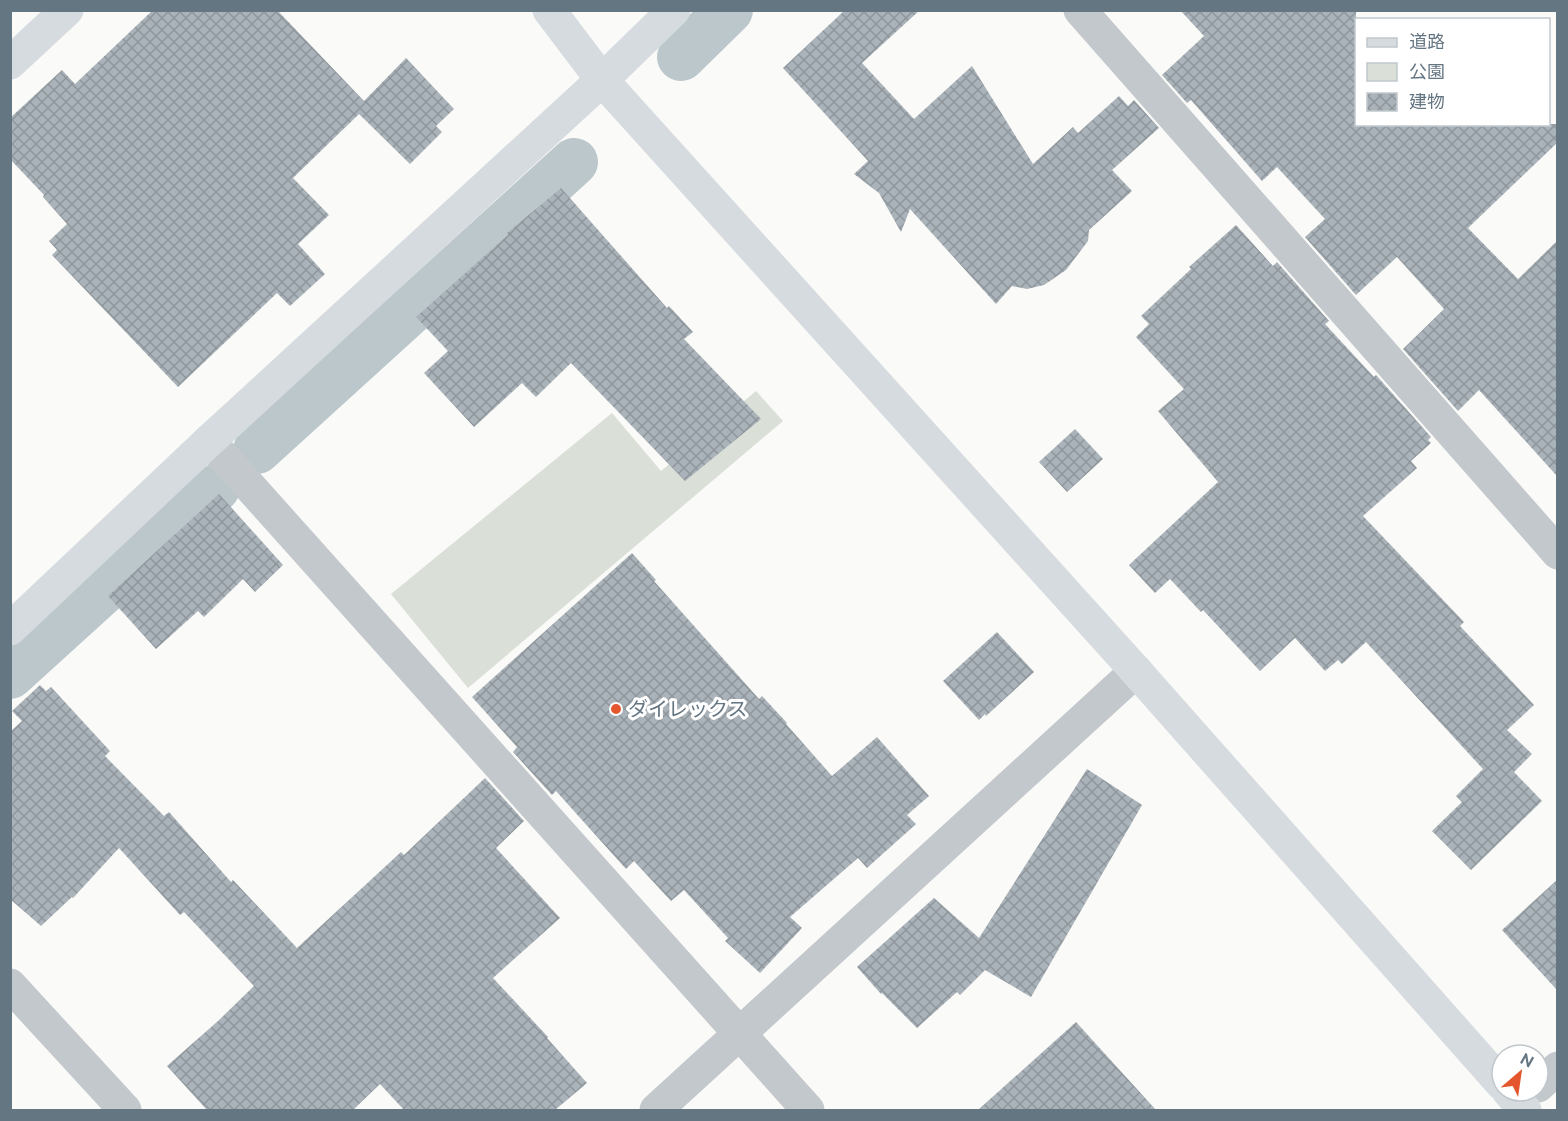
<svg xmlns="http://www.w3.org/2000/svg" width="1568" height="1121" viewBox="0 0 1568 1121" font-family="Raleway,'Noto Sans JP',sans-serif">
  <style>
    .green { fill: #dadfd7 }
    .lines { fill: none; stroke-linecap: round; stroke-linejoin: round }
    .canal { stroke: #bbc7cb; stroke-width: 48 }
    .building { fill: url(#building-cross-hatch) }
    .street { stroke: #c3c8cc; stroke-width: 33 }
    .secondary { stroke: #d6dbdf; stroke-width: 33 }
    .poi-dot { fill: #e4572e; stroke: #fff; stroke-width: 2 }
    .labels { text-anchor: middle; stroke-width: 6; stroke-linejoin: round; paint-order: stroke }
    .poi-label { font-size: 20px; fill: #657683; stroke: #fff; text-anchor: start }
  </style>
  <defs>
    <pattern id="building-cross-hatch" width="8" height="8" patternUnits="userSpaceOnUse" patternTransform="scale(1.5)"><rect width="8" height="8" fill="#aab3b9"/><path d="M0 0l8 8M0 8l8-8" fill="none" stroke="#8e969c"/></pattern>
  </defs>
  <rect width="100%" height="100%" fill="#fafaf8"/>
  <polygon class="green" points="756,391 783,421 468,688 391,594 612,413 661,471"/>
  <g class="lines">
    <g class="canal">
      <polyline points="681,57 729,10"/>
      <polyline points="257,450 574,162"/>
      <polyline points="10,675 216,488"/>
    </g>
  </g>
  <g class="building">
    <polygon points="153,10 277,10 364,101 406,58 454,109 436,126 442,132 410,164 359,114 293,178 329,215 298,244 325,274 290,306 277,293 178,387 52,255 57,250 49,241 67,224 43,197 44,195 10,159 10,118 62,70 75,84"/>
    <polygon points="845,10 920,10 862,63 914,119 972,66 1033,164 1073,127 1078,133 1119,96 1128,106 1134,100 1159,128 1112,170 1132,191 1089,230 1088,241 1066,270 1044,285 1027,289 1012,286 996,304 910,209 901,232 879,193 854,174 868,161 783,68"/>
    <polygon points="1180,10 1356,10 1356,124 1557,124 1557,143 1468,228 1518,279 1557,241 1557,476 1479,390 1458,411 1403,349 1444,309 1397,257 1356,295 1305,237 1325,219 1277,167 1262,181 1191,100 1187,103 1162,75 1204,36"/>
    <polygon points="561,188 667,308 669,306 693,332 684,339 761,419 685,481 571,363 536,397 522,383 474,427 424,373 448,351 416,317 508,235 507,233"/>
    <polygon points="1236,225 1273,266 1277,262 1329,321 1325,324 1374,377 1376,375 1431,437 1428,440 1431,443 1411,461 1417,468 1363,516 1464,622 1460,626 1534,705 1507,730 1532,754 1514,772 1542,801 1471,870 1432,831 1462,802 1456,796 1483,769 1366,642 1342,664 1338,660 1325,671 1295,638 1260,671 1203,610 1201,612 1170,579 1155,593 1129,565 1218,482 1158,411 1184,389 1136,337 1149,324 1141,316 1191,269 1189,267"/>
    <polygon points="1075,429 1103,459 1067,492 1039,462"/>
    <polygon points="219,494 283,565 255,592 243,579 204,617 198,611 156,649 108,596"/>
    <polygon points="632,553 656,580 654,581 759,699 762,696 787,723 786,724 832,776 877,737 929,796 907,815 916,824 867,868 858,858 790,917 802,928 760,973 725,941 728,938 684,890 671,901 634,861 626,869 556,791 552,795 513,752 517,747 472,697"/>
    <polygon points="997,632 1034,672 986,716 985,714 979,720 943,681"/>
    <polygon points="40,685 46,691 51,687 110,751 105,756 164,816 169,812 231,882 233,880 297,948 401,852 404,855 485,778 524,821 496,848 560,918 493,978 548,1037 547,1038 587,1083 555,1110 404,1110 380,1084 353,1110 207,1110 167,1066 218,1021 254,986 184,912 180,915 119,848 73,898 72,897 41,926 10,899 10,732 22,721 12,711"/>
    <polygon points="1087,769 1142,805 1031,997 985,970 960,995 957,992 917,1028 882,993 881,994 857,967 934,898 979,938"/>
    <polygon points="1557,880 1557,990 1502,930"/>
    <polygon points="1076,1022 1156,1110 978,1110"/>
  </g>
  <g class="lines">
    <g class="street">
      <polyline points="1080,10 1558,553"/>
      <polyline points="209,441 808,1110"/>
      <polyline points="10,985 125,1110"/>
      <polyline points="1538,1086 1558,1068"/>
      <polyline points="656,1110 1136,671"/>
    </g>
    <g class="secondary">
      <polyline points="549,10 602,80 1136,671 1502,1084"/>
      <polyline points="10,63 67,10"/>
      <polyline points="10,629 209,441 602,80 674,10"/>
      <polyline points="1508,1091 1525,1110"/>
    </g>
  </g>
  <circle class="poi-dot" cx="616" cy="709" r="6"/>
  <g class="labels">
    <g class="poi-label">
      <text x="628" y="716">ダイレックス</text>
    </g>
  </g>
  <rect width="1568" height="1121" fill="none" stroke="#657683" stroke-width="24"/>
  <rect x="1355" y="18" width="195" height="108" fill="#ffffff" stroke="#c1c8cd" stroke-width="1.5"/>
  <rect x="1367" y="38" width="30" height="9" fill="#d6dbdf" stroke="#c1c8cd" stroke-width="1.5"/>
  <text x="1409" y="48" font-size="18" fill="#657683">道路</text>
  <rect x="1367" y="63" width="30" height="18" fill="#dadfd7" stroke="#c1c8cd" stroke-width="1.5"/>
  <text x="1409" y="78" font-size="18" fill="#657683">公園</text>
  <rect x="1367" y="93" width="30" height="18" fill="url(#building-cross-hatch)" stroke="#c1c8cd" stroke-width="1.5"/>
  <text x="1409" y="108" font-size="18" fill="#657683">建物</text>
  <g transform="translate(1520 1073) rotate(29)"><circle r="28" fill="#ffffff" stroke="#c1c8cd" stroke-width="1.5"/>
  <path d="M0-4.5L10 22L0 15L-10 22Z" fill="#e4572e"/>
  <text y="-9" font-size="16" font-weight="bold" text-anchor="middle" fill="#657683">N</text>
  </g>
</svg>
